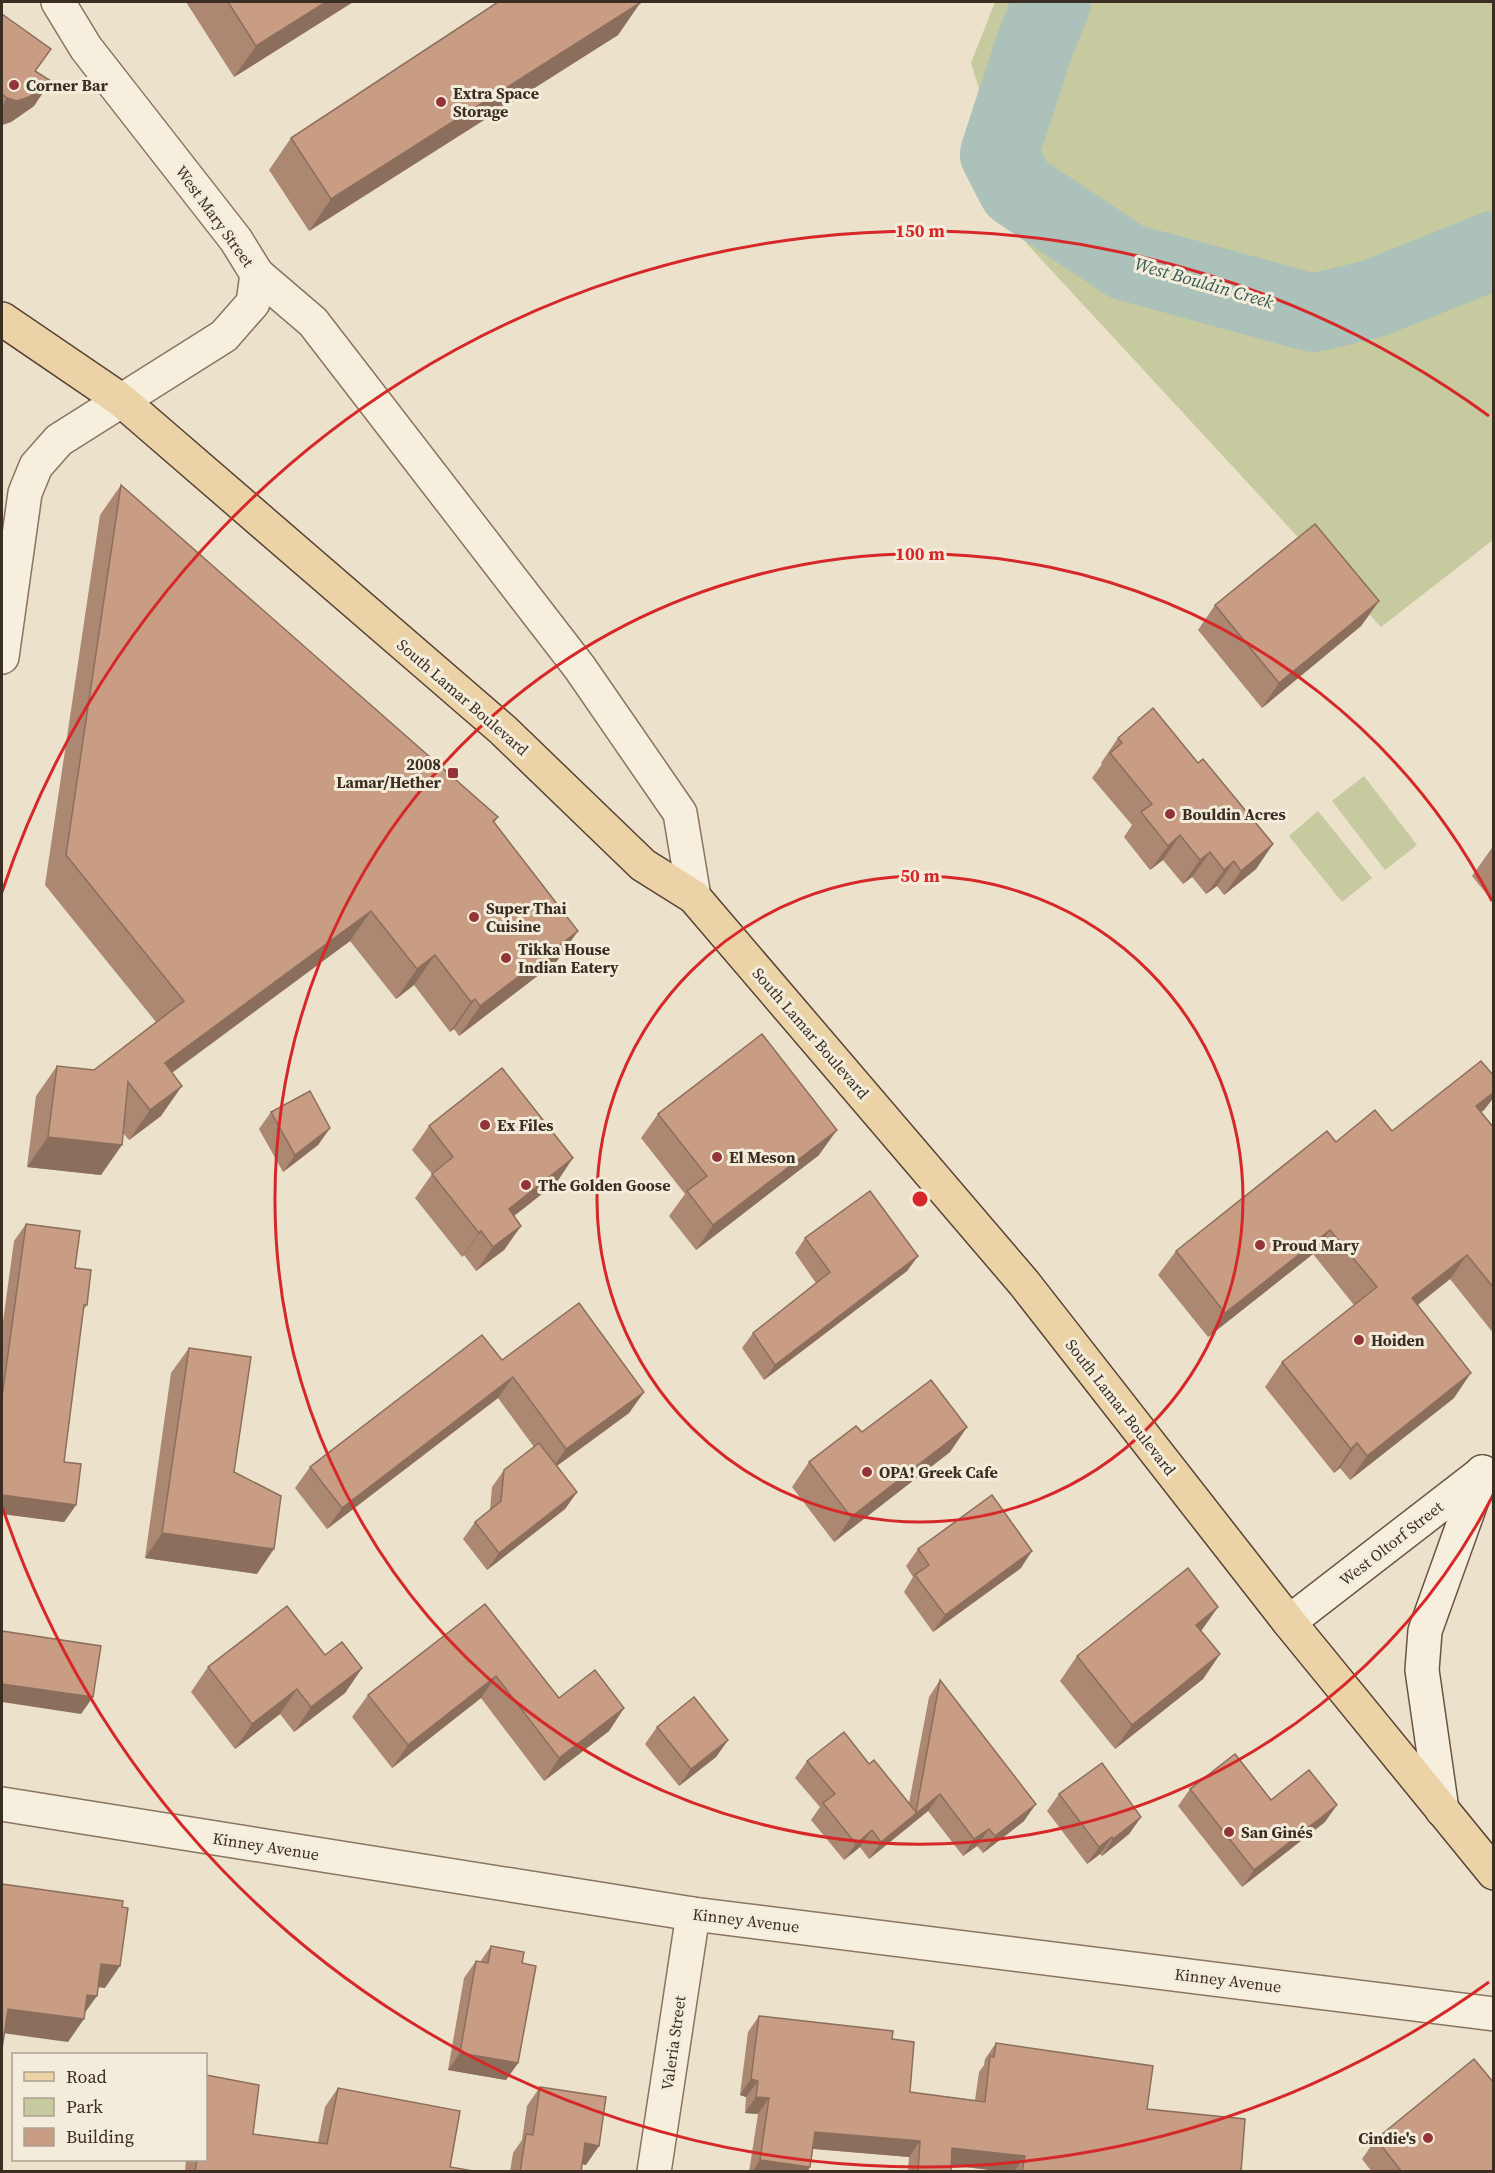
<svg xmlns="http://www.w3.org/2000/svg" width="1495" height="2173" viewBox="0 0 1495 2173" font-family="'Source Serif 4',serif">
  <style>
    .green { fill: #c7ca9f }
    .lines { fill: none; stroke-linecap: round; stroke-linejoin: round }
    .river { stroke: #abc1ba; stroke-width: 78 }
    .minor-casing { stroke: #887460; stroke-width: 36 }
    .tertiary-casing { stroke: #887460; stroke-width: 36 }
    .secondary-casing { stroke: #6a5543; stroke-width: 36 }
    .primary-casing { stroke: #574233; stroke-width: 36 }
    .minor { stroke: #f7efde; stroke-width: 33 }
    .tertiary { stroke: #f7efde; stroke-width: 33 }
    .secondary { stroke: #f7efde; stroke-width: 33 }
    .primary { stroke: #ecd3a7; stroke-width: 33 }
    .wall { fill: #ac8772 }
    .shaded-wall { fill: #8c6e5c }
    .building { fill: #c89d84; stroke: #8c6e5c; stroke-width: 1.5 }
    .ring { fill: none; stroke: #d62828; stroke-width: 3 }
    .poi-dot { fill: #943439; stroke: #f4ecda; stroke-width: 2 }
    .labels { text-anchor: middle; stroke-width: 6; stroke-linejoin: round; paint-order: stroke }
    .poi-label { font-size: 16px; font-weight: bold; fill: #3a2d22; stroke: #f4ecda; text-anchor: start }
    .street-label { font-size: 16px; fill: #3a2d22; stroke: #f4ecda }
    .water-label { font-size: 18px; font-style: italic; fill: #335955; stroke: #f4ecda }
    .centre { fill: #d62828; stroke: #f4ecda; stroke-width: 3 }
    .ring-label { font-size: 18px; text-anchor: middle; font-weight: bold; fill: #d62828; stroke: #f4ecda; stroke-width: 6; stroke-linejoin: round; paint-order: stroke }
  </style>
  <rect width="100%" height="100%" fill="#ece1cb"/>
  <g class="green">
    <polygon points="995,2 1493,2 1493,540 1381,627 1027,244 971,63"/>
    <polygon points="1364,776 1417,845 1385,870 1332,801"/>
    <polygon points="1318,811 1372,878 1342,902 1289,836"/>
  </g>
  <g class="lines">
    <polyline class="river" points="1052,2 1035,44 999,154 1017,189 1127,262 1313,313 1372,299 1494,250"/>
    <g class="minor-casing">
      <polyline id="minor" points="654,2172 693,1914"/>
    </g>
    <g class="tertiary-casing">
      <g id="tertiary">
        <polyline points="257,274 313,322 580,668 680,813 694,897"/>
        <polyline points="2,657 25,493 36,466 59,440 224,336 253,303 257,274 236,240 86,48 58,2"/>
        <polyline points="2,1804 693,1914 1494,2014"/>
      </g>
    </g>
    <g class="secondary-casing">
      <g id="secondary">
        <polyline points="1289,1622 1483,1472"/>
        <polyline points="1442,1810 1422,1670 1425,1631 1482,1472"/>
      </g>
    </g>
    <g class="primary-casing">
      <polyline id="primary" points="2,319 121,400 503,730 643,865 694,897 1024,1283 1289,1622 1494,1873"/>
    </g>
    <use href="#minor" class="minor"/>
    <use href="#tertiary" class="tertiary"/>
    <use href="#secondary" class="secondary"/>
    <use href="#primary" class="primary"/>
  </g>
  <g class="wall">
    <polygon points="186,2 353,2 234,77"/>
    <polygon points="640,3 618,35 309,231 269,170 291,138"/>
    <polygon points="2,14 36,71 34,106 11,122 2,125"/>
    <polygon points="121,485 498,817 494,823 557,961 459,1036 454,1029 450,1032 414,985 396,999 350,941 172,1073 161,1116 129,1140 123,1133 101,1175 27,1167 36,1096 57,1066 94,1070 156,1022 45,885 100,515"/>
    <polygon points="1379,601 1361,626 1262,708 1198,630 1215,605"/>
    <polygon points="1118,738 1198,763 1273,844 1256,869 1224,895 1217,886 1206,894 1192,877 1183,884 1163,860 1150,870 1124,837 1132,825 1092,778 1102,764 1101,763"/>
    <polygon points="1494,845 1494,903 1472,876"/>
    <polygon points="1494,1076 1494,1097 1484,1110 1481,1112 1494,1128 1494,1334 1450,1279 1418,1305 1454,1398 1350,1480 1340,1468 1334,1473 1265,1387 1282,1362 1354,1305 1313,1254 1208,1337 1158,1275 1176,1251 1336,1142 1392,1131"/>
    <polygon points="271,1112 330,1128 318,1145 283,1172 259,1129"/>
    <polygon points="658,1114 819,1155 696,1250 669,1216 685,1194 641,1138"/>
    <polygon points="429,1126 557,1182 514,1216 521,1226 504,1250 476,1271 464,1255 462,1257 415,1198 432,1174 412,1150"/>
    <polygon points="26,1224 75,1268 87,1305 83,1310 64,1462 76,1505 64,1522 2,1514 2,1329 14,1241"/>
    <polygon points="805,1238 918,1256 907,1271 764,1380 742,1348 753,1333 816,1283 795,1253"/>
    <polygon points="189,1348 234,1472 257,1574 145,1558 171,1373"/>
    <polygon points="502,1360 644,1392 629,1413 557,1466 577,1492 565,1509 487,1570 463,1539 475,1522 490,1510 492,1487 504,1470 534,1447 498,1398 327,1529 295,1488 310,1467"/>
    <polygon points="967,1427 950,1452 834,1542 792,1487 809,1462 862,1432"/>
    <polygon points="918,1549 1021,1568 933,1632 904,1592 913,1577 906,1566"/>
    <polygon points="485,1604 559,1698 624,1708 609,1731 544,1781 481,1698 392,1768 352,1717 368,1695"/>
    <polygon points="1218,1607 1201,1631 1220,1654 1203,1679 1115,1749 1060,1681 1077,1656"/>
    <polygon points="325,1655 362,1668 345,1693 294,1732 280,1714 235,1749 191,1692 208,1667"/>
    <polygon points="940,1680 1024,1821 983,1853 977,1846 963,1856 928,1811 869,1859 860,1847 844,1860 811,1820 820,1807 795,1778 807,1761 869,1764 909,1803 929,1697"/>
    <polygon points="657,1727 728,1740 716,1757 679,1786 645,1744"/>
    <polygon points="1190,1789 1271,1800 1325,1822 1242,1887 1178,1806"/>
    <polygon points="1059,1794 1141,1817 1129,1834 1102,1856 1100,1854 1087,1864 1047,1811"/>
    <polygon points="491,1946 522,1963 518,2063 506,2080 448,2070 464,1978 476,1961 480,1962"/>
    <polygon points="759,2016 892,2039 910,2092 975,2100 979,2072 984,2065 985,2059 996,2043 1147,2109 1241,2172 1006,2172 951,2165 951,2172 908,2172 909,2157 813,2149 810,2167 807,2172 749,2172 758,2114 745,2113 746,2097 740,2095 748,2032"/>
    <polygon points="540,2087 586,2165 582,2164 581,2172 510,2172 513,2153 522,2140 527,2106"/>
    <polygon points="338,2088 450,2167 479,2172 185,2172 186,2160 206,2160 253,2134 318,2142 325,2107"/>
    <polygon points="1376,2139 1494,2172 1372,2172 1362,2159"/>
  </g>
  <g class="shaded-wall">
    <polygon points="326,2 353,2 234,77 256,46"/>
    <polygon points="640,3 618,35 309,231 331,199"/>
    <polygon points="51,81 34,106 11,122 2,125 2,106 7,98"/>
    <polygon points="1379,601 1361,626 1262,708 1279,683"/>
    <polygon points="1180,835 1163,860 1150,870 1168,846"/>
    <polygon points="1273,844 1256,869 1224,895 1241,871"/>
    <polygon points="1210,852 1192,877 1183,884 1200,860"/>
    <polygon points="1234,861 1217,886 1206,894 1224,870"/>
    <polygon points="371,911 350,941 144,1093 165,1063"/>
    <polygon points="578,931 557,961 459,1036 480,1006"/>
    <polygon points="435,955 414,985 396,999 417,969"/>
    <polygon points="475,999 454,1029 450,1032 471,1002"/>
    <polygon points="182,1086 161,1116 129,1140 150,1110"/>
    <polygon points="1494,1092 1494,1097 1484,1110 1459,1130 1476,1106"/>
    <polygon points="330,1128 318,1145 283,1172 295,1155"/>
    <polygon points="837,1130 819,1155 696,1250 713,1225"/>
    <polygon points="48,1137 122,1145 101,1175 27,1167"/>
    <polygon points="573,1158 557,1182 492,1233 509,1209"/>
    <polygon points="521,1226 504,1250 476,1271 493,1247"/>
    <polygon points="1330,1230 1313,1254 1208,1337 1225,1313"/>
    <polygon points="481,1231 464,1255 462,1257 479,1233"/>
    <polygon points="1467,1255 1450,1279 1395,1322 1412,1298"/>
    <polygon points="918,1256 907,1271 764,1380 775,1365"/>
    <polygon points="1471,1373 1454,1398 1350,1480 1367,1456"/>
    <polygon points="513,1377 498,1398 327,1529 342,1508"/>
    <polygon points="644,1392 629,1413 551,1470 566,1449"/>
    <polygon points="967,1427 950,1452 834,1542 851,1517"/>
    <polygon points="1357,1443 1340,1468 1334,1473 1351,1449"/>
    <polygon points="577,1492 565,1509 487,1570 499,1553"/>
    <polygon points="2,1495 76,1505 64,1522 2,1514"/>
    <polygon points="162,1533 274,1549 257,1574 145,1558"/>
    <polygon points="1032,1551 1021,1568 933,1632 945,1615"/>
    <polygon points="1218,1607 1201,1631 1196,1625"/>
    <polygon points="1220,1654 1203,1679 1115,1749 1132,1725"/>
    <polygon points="362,1668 345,1693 294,1732 311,1707"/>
    <polygon points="496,1676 481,1698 392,1768 408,1745"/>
    <polygon points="2,1684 93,1697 81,1714 2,1702"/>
    <polygon points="297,1689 280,1714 235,1749 252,1724"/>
    <polygon points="624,1708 609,1731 544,1781 559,1758"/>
    <polygon points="728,1740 716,1757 679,1786 691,1769"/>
    <polygon points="940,1794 928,1811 869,1859 881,1842"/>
    <polygon points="1036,1804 1024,1821 983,1853 995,1836"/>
    <polygon points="1337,1805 1325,1822 1242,1887 1254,1870"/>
    <polygon points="1141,1817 1129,1834 1102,1856 1113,1839"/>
    <polygon points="989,1829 977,1846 963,1856 974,1839"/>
    <polygon points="872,1830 860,1847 844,1860 856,1844"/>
    <polygon points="1112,1837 1100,1854 1087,1864 1099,1847"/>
    <polygon points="101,1964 120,1966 105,1988 85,1986"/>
    <polygon points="87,1995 97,1996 81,2018"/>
    <polygon points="8,2009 84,2019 68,2042 2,2033"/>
    <polygon points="460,2053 518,2063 506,2080 448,2070"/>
    <polygon points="751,2079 758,2081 746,2097 740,2095"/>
    <polygon points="756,2097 769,2098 758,2114 745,2113"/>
    <polygon points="815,2132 920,2141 909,2157 804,2148"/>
    <polygon points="585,2143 599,2146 586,2165 572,2162"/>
    <polygon points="952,2148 1025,2156 1014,2172 1006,2172 941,2164"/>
    <polygon points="760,2160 810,2167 807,2172 752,2172"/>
  </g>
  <g class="building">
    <polygon points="228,2 326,2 256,46"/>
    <polygon points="498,2 639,2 640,3 331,199 291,138"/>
    <polygon points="2,14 51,49 35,71 51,81 29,97 17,101 7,98 2,94"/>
    <polygon points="121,485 498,817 493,821 578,931 480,1006 475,999 471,1002 435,955 417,969 371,911 165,1063 182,1086 150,1110 128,1082 122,1145 48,1137 57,1066 94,1070 184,1001 66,855"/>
    <polygon points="1315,524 1379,601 1279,683 1215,605"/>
    <polygon points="1153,708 1198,763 1203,759 1273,844 1241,871 1234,861 1224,870 1210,852 1200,860 1180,835 1168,846 1141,812 1152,804 1110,753 1122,743 1118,738"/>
    <polygon points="762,1034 837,1130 713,1225 687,1191 707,1176 658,1114"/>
    <polygon points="1481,1061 1494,1076 1494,1092 1476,1106 1494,1128 1494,1288 1467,1255 1412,1298 1471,1373 1367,1456 1357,1443 1351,1449 1282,1362 1377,1287 1330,1230 1225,1313 1176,1251 1327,1131 1336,1142 1375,1110 1392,1131"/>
    <polygon points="502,1068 573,1158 509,1209 521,1226 493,1247 481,1231 479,1233 432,1174 453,1157 429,1126"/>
    <polygon points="310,1091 330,1128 295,1155 271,1112"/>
    <polygon points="870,1191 918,1256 775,1365 753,1333 830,1272 805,1238"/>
    <polygon points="26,1224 80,1231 75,1268 91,1270 87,1305 84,1305 64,1462 81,1464 76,1505 2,1495 2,1397"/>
    <polygon points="579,1303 644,1392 566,1449 513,1377 342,1508 310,1467 482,1335 502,1360"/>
    <polygon points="189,1348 251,1357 234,1472 281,1496 274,1549 162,1533"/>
    <polygon points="931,1380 967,1427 851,1517 809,1462 856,1426 862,1432"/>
    <polygon points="539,1443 577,1492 499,1553 475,1522 501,1501 504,1470"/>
    <polygon points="992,1495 1032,1551 945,1615 915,1575 929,1565 918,1549"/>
    <polygon points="1188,1568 1218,1607 1196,1625 1220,1654 1132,1725 1077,1656"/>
    <polygon points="485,1604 559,1698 595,1670 624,1708 559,1758 496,1676 408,1745 368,1695"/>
    <polygon points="287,1606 325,1655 342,1642 362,1668 311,1707 297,1689 252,1724 208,1667"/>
    <polygon points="2,1631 101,1646 93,1697 2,1684"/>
    <polygon points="940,1680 1036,1804 995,1836 989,1829 974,1839 940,1794 881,1842 872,1830 856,1844 823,1803 835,1794 807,1761 844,1732 869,1764 874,1760 916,1812"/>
    <polygon points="694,1697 728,1740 691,1769 657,1727"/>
    <polygon points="1235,1754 1271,1800 1309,1770 1337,1805 1254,1870 1190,1789"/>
    <polygon points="1102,1763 1141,1817 1113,1839 1112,1837 1099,1847 1059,1794"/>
    <polygon points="2,1884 123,1901 122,1907 128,1908 120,1966 101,1964 97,1996 87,1995 84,2019 8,2009 2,2049"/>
    <polygon points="491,1946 524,1952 522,1963 536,1966 518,2063 460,2053 476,1961 488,1963"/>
    <polygon points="759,2016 893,2031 892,2039 914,2042 910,2092 985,2102 990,2056 994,2057 996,2043 1153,2066 1147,2109 1245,2119 1241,2172 1022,2172 1025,2156 952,2148 951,2172 918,2172 920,2141 815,2132 810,2167 760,2160 769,2098 756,2097 758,2081 751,2079"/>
    <polygon points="1474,2059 1494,2083 1494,2172 1402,2172 1376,2139"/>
    <polygon points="206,2075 259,2085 253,2134 327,2144 338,2088 460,2111 450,2167 479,2172 195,2172 197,2160 206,2160"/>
    <polygon points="540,2087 606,2097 599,2146 585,2143 581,2172 520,2172 526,2134 533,2135"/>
  </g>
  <g class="ring">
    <circle cx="920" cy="1199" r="323"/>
    <path d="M1492 1497A645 645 0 1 1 1492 901"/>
    <path d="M1489 1982A968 968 0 0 1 2 1506M2 892A968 968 0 0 1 1489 416"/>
  </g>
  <g class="poi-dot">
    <circle cx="14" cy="85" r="6"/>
    <circle cx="441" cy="102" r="6"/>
    <rect x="447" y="767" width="12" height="12" rx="3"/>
    <circle cx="1170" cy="814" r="6"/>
    <circle cx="474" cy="917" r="6"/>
    <circle cx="506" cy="958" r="6"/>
    <circle cx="485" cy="1125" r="6"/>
    <circle cx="717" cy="1157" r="6"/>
    <circle cx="526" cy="1185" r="6"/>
    <circle cx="1260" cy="1245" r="6"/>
    <circle cx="1359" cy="1340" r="6"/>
    <circle cx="867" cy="1472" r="6"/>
    <circle cx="1229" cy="1832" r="6"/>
    <circle cx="1428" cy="2138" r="6"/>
  </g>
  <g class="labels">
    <g class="poi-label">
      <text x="26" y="91">Corner Bar</text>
      <text x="453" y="99">Extra Space<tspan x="453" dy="18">Storage</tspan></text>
      <text x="441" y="770" text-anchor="end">2008<tspan x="441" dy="18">Lamar/Hether</tspan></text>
      <text x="1182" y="820">Bouldin Acres</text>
      <text x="486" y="914">Super Thai<tspan x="486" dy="18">Cuisine</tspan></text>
      <text x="518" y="955">Tikka House<tspan x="518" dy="18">Indian Eatery</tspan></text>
      <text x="497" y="1131">Ex Files</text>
      <text x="729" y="1163">El Meson</text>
      <text x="538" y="1191">The Golden Goose</text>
      <text x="1272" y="1251">Proud Mary</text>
      <text x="1371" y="1346">Hoiden</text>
      <text x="879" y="1478">OPA! Greek Cafe</text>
      <text x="1241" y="1838">San Ginés</text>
      <text x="1416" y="2144" text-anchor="end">Cindie's</text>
    </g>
    <g class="street-label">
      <text transform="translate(215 216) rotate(54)" y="6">West Mary Street</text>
      <text transform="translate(463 697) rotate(41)" y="6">South Lamar Boulevard</text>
      <text transform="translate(811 1033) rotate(49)" y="6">South Lamar Boulevard</text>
      <text transform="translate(1121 1407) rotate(52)" y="6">South Lamar Boulevard</text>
      <text transform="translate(1391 1543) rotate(-38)" y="6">West Oltorf Street</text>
      <text transform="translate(266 1846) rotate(9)" y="6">Kinney Avenue</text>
      <text transform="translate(746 1920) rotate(7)" y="6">Kinney Avenue</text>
      <text transform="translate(1228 1980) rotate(7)" y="6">Kinney Avenue</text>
      <text transform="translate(673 2043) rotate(-82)" y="6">Valeria Street</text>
    </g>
    <g class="water-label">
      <text transform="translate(1204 283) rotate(16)" y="6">West Bouldin Creek</text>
    </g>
  </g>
  <circle cx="920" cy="1199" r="9" class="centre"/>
  <g class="ring-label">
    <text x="920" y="237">150 m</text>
    <text x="920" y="560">100 m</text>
    <text x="920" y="882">50 m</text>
  </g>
  <rect width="1495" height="2173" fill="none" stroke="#3a2d22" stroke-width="6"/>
  <rect x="12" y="2053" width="195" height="108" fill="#f4ecda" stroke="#aaa090" stroke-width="1.5"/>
  <rect x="24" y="2072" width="30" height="9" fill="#ecd3a7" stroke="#aaa090" stroke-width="1.5"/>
  <text x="66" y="2083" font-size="18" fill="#3a2d22">Road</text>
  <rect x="24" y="2098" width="30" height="18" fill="#c7ca9f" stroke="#aaa090" stroke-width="1.5"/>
  <text x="66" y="2113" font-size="18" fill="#3a2d22">Park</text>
  <rect x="24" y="2128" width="30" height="18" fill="#c89d84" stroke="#aaa090" stroke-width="1.5"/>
  <text x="66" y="2143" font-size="18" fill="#3a2d22">Building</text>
</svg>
